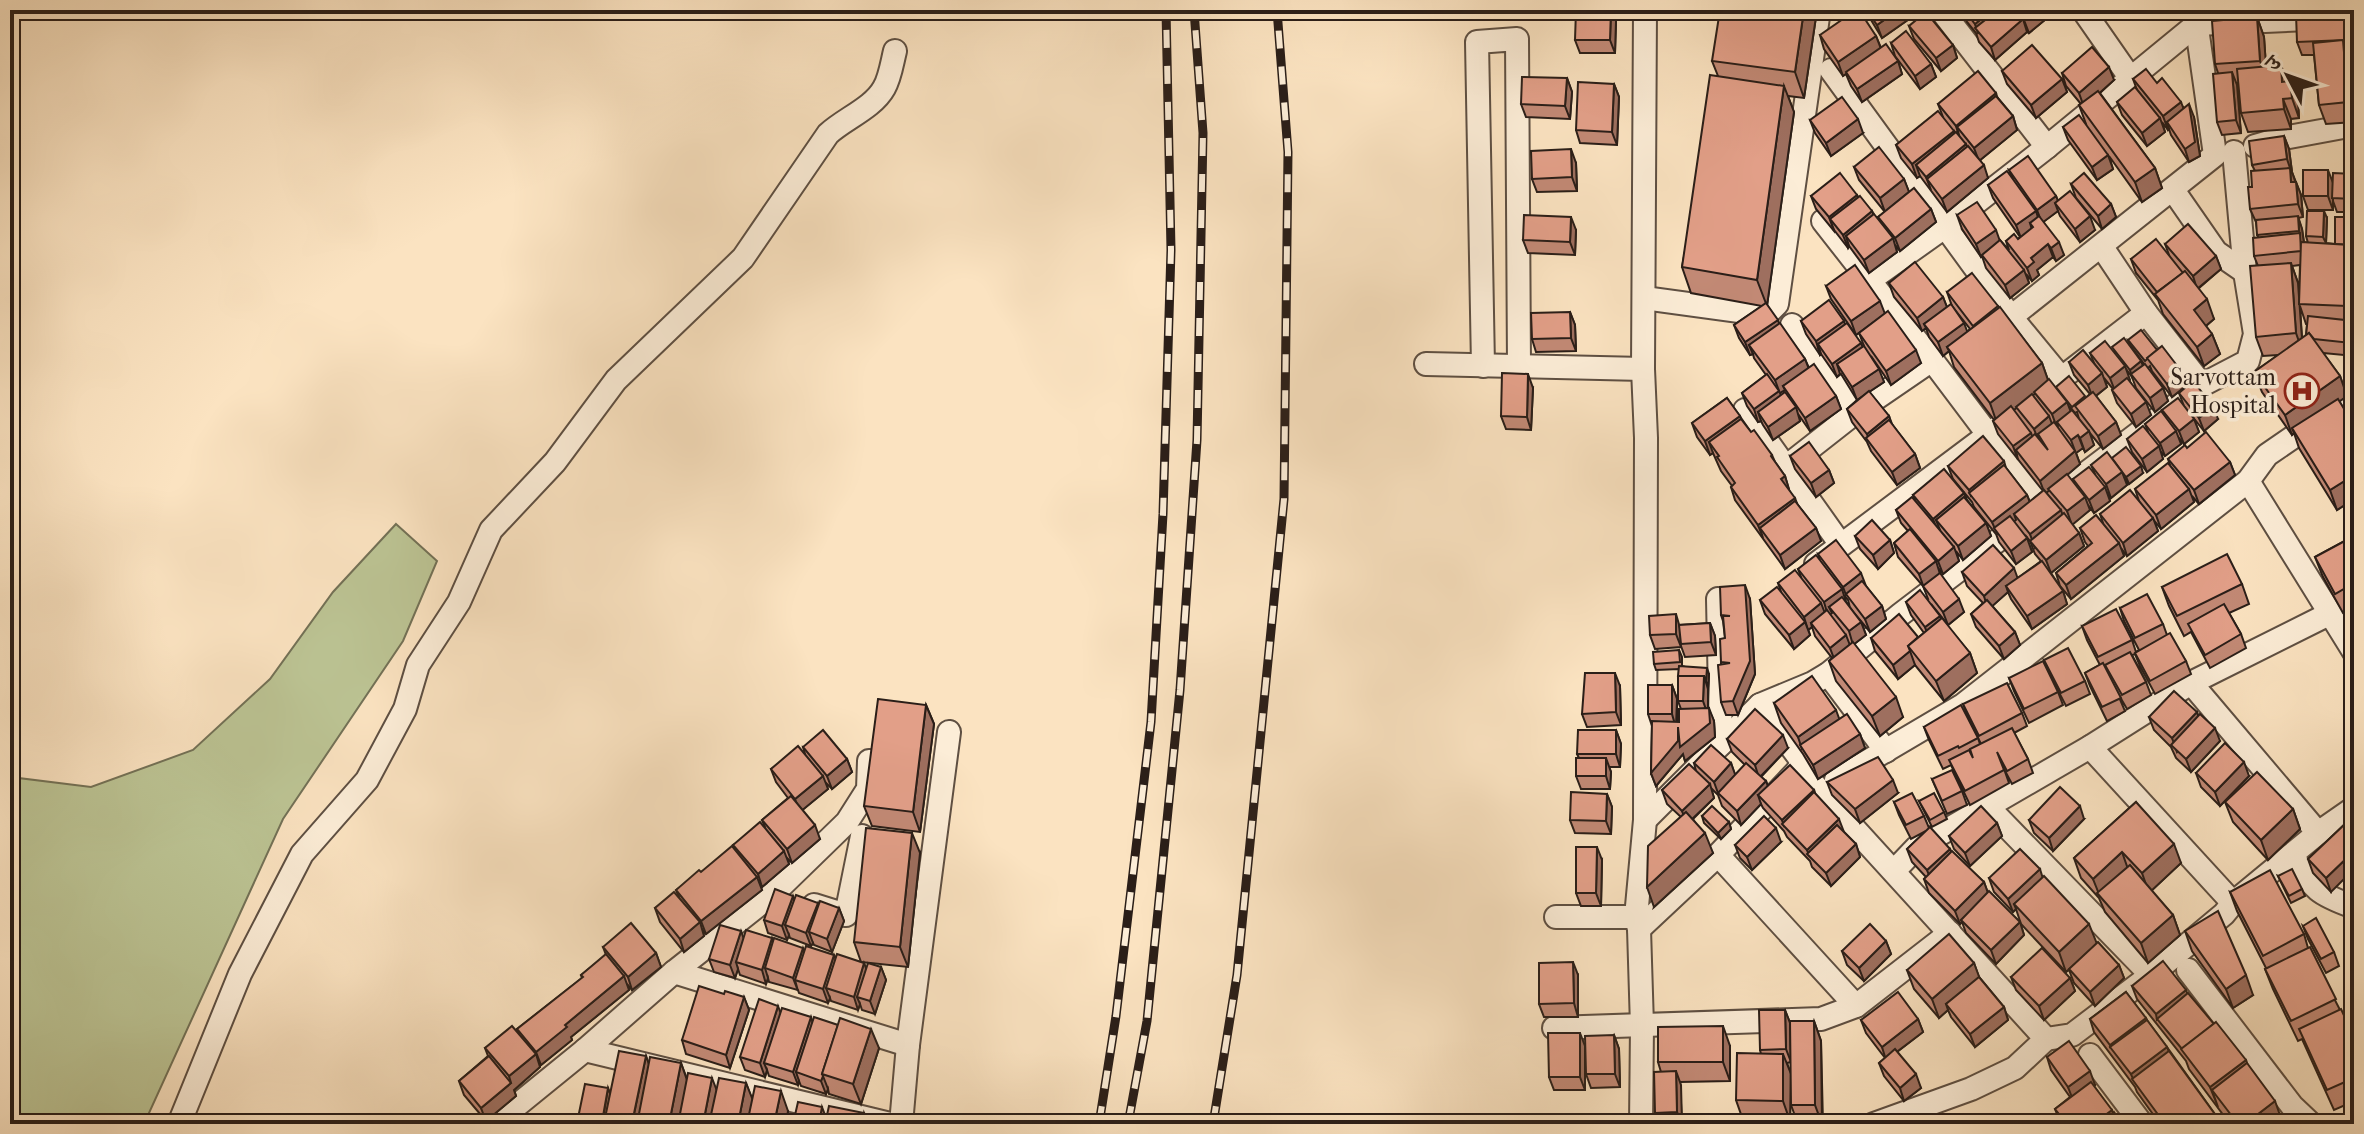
<svg xmlns="http://www.w3.org/2000/svg" width="2364" height="1134" viewBox="0 0 2364 1134" font-family="'IM FELL French Canon','Noto Serif Devanagari',serif">
  <style>
    .grass { fill: #bcc494; stroke: #737156; stroke-width: 2 }
    .lines { fill: none; stroke-linecap: round; stroke-linejoin: round }
    .minor-casing { stroke: #5e4f42; stroke-width: 26 }
    .minor { stroke: #fcedd7; stroke-width: 22 }
    .rail-casing { stroke: #2a1e18; stroke-width: 9 }
    .rail { stroke: #fcedd7; stroke-width: 6; stroke-dasharray: 18; stroke-linecap: butt }
    .wall { fill: #c28975; stroke: #2a1e18; stroke-width: 2; fill-rule: evenodd }
    .shaded-wall { fill: #9e6f5f; stroke: #2a1e18; stroke-width: 2 }
    .building { fill: #e29f88; stroke: #2a1e18; stroke-width: 2 }
    .labels { text-anchor: middle; stroke-width: 7; stroke-linejoin: round; paint-order: stroke }
    .poi-label { font-size: 24px; fill: #2a1e18; stroke: #fcedd7; text-anchor: end }
  </style>
  <rect width="100%" height="100%" fill="#fbe3c1"/>
  <filter id="stains"><feTurbulence type="fractalNoise" baseFrequency=".0025" numOctaves="4"/><feColorMatrix values="0 0 0 0 .2 0 0 0 0 .09 0 0 0 0 .02 0 0 0 .5 -.17"/></filter>
  <radialGradient id="worn" r=".72"><stop offset=".6" stop-color="#630" stop-opacity="0"/><stop offset="1" stop-color="#630" stop-opacity=".3"/></radialGradient>
  <polygon class="grass" points="396,524 437,561 403,641 283,819 144,1124 10,1124 10,777 91,787 193,750 270,679 333,592"/>
  <g class="lines">
    <g class="minor-casing">
      <g id="minor">
        <polyline points="1941,10 2047,147"/>
        <polyline points="2083,10 2131,79"/>
        <polyline points="1831,70 2011,317 2062,379"/>
        <polyline points="2255,146 2283,138 2354,125"/>
        <polyline points="2173,190 2216,252 2245,272"/>
        <polyline points="1823,221 1932,360 2042,506"/>
        <polyline points="2102,247 2146,313 2202,385"/>
        <polyline points="1870,280 1946,226 2047,147 2197,24 2354,17"/>
        <polyline points="1644,298 1754,313 1770,311 1777,304 1819,10"/>
        <polyline points="2011,317 2215,155 2195,14"/>
        <polyline points="1792,325 1856,412 1932,360"/>
        <polyline points="1426,364 1643,369"/>
        <polyline points="1483,366 1477,42 1517,39 1519,365"/>
        <polyline points="1745,410 1841,545"/>
        <polyline points="1791,463 1856,412"/>
        <polyline points="2248,481 2354,652"/>
        <polyline points="1816,564 1988,435 2146,313"/>
        <polyline points="1718,599 1721,744"/>
        <polyline points="1828,674 1886,751"/>
        <polyline points="2191,683 2318,833"/>
        <polyline points="2090,747 2233,903"/>
        <polyline points="1799,768 2046,1039 2072,1035 2151,975 2224,914 2233,903 2318,833 2354,808"/>
        <polyline points="1836,780 1963,705 2248,481 2267,455 2340,405 2354,398"/>
        <polyline points="1987,806 2151,975"/>
        <polyline points="1645,820 1760,705 1813,683 1828,674 1901,614 2202,385 2248,361 2255,334 2245,272 2234,152"/>
        <polyline points="1718,855 1856,1006"/>
        <path d="M2292 855C2314 889 2315 893 2354 907"/>
        <polyline points="1894,871 1916,848 2090,747 2191,683 2329,614"/>
        <polyline points="814,905 846,915 862,836"/>
        <polyline points="1556,917 1636,917"/>
        <polyline points="1639,929 1718,855 1804,764 1760,705"/>
        <polyline points="2188,970 2292,1106 2311,1124"/>
        <polyline points="674,972 908,1045"/>
        <polyline points="1554,1028 1821,1019 1856,1006 1950,933"/>
        <polyline points="585,1050 890,1124"/>
        <polyline points="2090,1055 2142,1124"/>
        <path d="M179 1124 240 974 302 854 367 780 405 709 418 665 459 602 491 530 555 462 616 380 743 258 828 134C844 119 873 108 884 88 890 78 892 63 895 51"/>
        <polyline points="494,1124 585,1050 674,972 775,892 847,822 868,789 869,761"/>
        <polyline points="901,1124 908,1045 949,732"/>
        <polyline points="1641,1124 1642,1026 1639,929 1636,917 1645,820 1646,438 1643,369 1645,10"/>
        <polyline points="1874,1124 1971,1089 2015,1068 2046,1039"/>
      </g>
    </g>
    <use href="#minor" class="minor"/>
    <g class="rail-casing">
      <g id="rail">
        <polyline points="1099,1124 1116,1016 1151,722 1163,514 1171,250 1166,10"/>
        <polyline points="1128,1124 1147,1021 1180,690 1197,440 1203,133 1194,10"/>
        <polyline points="1213,1124 1237,975 1284,499 1288,152 1277,10"/>
      </g>
    </g>
    <use href="#rail" class="rail"/>
  </g>
  <g class="wall">
    <polygon points="1817,10 1804,98 1788,96 1794,112 1767,305 1779,324 1805,359 1809,368 1836,396 1841,409 1810,431 1798,414 1800,421 1773,440 1763,425 1761,421 1758,422 1747,406 1742,393 1766,375 1754,358 1753,354 1750,355 1739,338 1734,325 1762,306 1691,293 1682,267 1718,76 1712,61"/>
    <polygon points="1865,10 1922,10 1882,38"/>
    <polygon points="1963,10 2057,10 2029,33 2027,32 1995,60 1979,42 1976,33 1967,22"/>
    <polygon points="2221,10 2250,10 2226,14"/>
    <polygon points="2345,12 2350,25 2351,53 2348,53 2350,60 2354,122 2326,124 2319,105 2314,55 2302,55 2297,42"/>
    <polygon points="2257,17 2264,37 2266,67 2287,82 2298,101 2299,118 2291,119 2291,129 2248,132 2241,113 2238,83 2236,83 2241,133 2222,135 2217,122 2218,73 2215,64"/>
    <polygon points="1616,21 1615,53 1580,53 1575,40"/>
    <polygon points="1909,26 1953,45 1957,58 1941,71 1914,39"/>
    <polygon points="1820,35 1876,36 1881,48 1898,61 1902,74 1862,102 1851,86 1846,74 1843,76 1824,49"/>
    <polygon points="1891,43 1931,64 1936,77 1920,89 1895,56"/>
    <polygon points="2002,71 2062,79 2067,92 2036,118 2007,84"/>
    <polygon points="2062,73 2114,80 2100,93 2155,168 2162,188 2142,202 2109,156 2113,169 2097,180 2068,140 2063,127 2086,124 2079,105 2081,104 2066,86"/>
    <polygon points="1567,78 1572,92 1570,119 1526,117 1521,104"/>
    <polygon points="2133,79 2157,83 2194,117 2200,156 2189,162 2171,135 2169,129 2168,130 2162,122 2165,132 2147,146 2122,115 2117,102 2137,90"/>
    <polygon points="1614,84 1619,97 1617,145 1580,143 1576,130"/>
    <polygon points="1997,97 2013,116 2017,130 1980,160 1988,178 1947,212 1920,176 1917,178 1901,158 1896,145 1943,117 1938,104"/>
    <polygon points="1810,120 1863,133 1831,156 1815,133"/>
    <path d="M2284 136 2289 149 2292 172 2301 195 2303 217 2298 218 2302 229 2304 242 2308 243 2306 236 2327 218 2326 243 2335 244 2353 217 2354 220V356L2323 353 2340 376 2347 396 2339 401 2354 425V499L2337 510 2299 448 2294 433 2292 435 2262 392 2254 372 2278 355 2263 356 2256 337 2258 266 2254 256 2258 237 2256 222 2250 209 2255 171 2252 165ZM2300 265 2299 298 2298 283 2292 266ZM2300 306 2306 324H2307L2306 336 2302 338Z"/>
    <polygon points="2354,143 2354,212 2337,212 2333,201 2333,210 2308,210 2303,196 2350,174 2348,168"/>
    <polygon points="1576,163 1577,191 1537,192 1532,179"/>
    <polygon points="1854,167 1904,179 1909,192 1931,209 1936,222 1900,251 1895,245 1897,252 1869,273 1849,246 1848,248 1834,230 1834,231 1816,209 1811,196 1857,195 1858,197 1872,211 1874,215 1880,222 1878,217 1885,212 1859,180"/>
    <polygon points="2009,170 2056,196 2058,201 2095,230 2080,242 2060,216 2058,211 2043,222 2064,255 2056,261 2053,257 2037,270 2039,275 2032,281 2026,274 2029,283 2010,298 1986,268 1982,256 1981,257 1962,229 1957,215 2000,240 2009,250 2006,241 2018,239 2020,237 1993,198 1988,185 2013,179"/>
    <polygon points="2071,184 2111,204 2116,217 2102,229 2076,198"/>
    <polygon points="1576,230 1575,255 1528,253 1523,240"/>
    <polygon points="2165,244 2216,256 2221,269 2198,289 2214,319 2206,326 2212,334 2220,354 2204,366 2163,314 2158,300 2136,273 2131,259 2169,255"/>
    <path d="M1889 283 1943 297 1947 307 1967 332 1970 329 1952 306 1947 292 1998 306 2042 363 2048 380 2057 390 2086 398 2090 394 2074 375 2069 362 2094 363 2090 353 2113 351 2143 365 2144 364 2131 346 2128 340 2157 350 2182 372 2187 385 2172 397 2152 371 2150 366 2148 368 2163 388 2168 401 2155 412 2136 388 2132 377 2126 369 2129 380 2151 415 2136 427 2117 403 2112 390 2113 389 2104 378 2107 387 2096 396 2116 422 2121 435 2103 449 2089 432 2094 445 2085 452 2083 448 2076 453 2080 464 2067 475 2075 485 2073 479 2095 474 2091 465 2112 458 2143 473 2129 484 2124 478 2127 485 2111 498 2106 491 2110 501 2094 513 2088 505 2090 510 2072 524 2079 533 2084 546 2051 573 2063 591 2067 604 2032 629 2011 599 2008 592 1992 606 2015 632 2020 645 2004 659 1976 627 1971 614 1983 603 1967 586 1962 572 2018 578 2041 561 2035 554 2030 541 2025 535 2032 552 2016 564 1999 542 1996 534 1974 507 1972 502 1953 479 1948 466 2006 468 2027 495 2030 502 2043 491 1998 434 1993 421 1994 420 1954 367 1949 351 1943 356 1929 337 1926 328 1922 331 1894 297ZM2069 406 2075 413 2077 412 2079 419 2071 411Z"/>
    <polygon points="1826,286 1885,314 1921,363 1891,385 1871,356 1884,382 1869,392 1889,416 1891,423 1915,454 1920,468 1897,485 1871,451 1867,442 1852,422 1847,409 1857,400 1841,374 1837,377 1821,354 1820,355 1806,334 1801,321 1845,325 1863,347 1864,346 1859,333 1856,335 1831,299"/>
    <polygon points="1570,312 1575,325 1576,351 1536,352 1532,339"/>
    <polygon points="1533,388 1531,430 1506,429 1501,416"/>
    <polygon points="2179,393 2218,419 2204,431 2184,406"/>
    <polygon points="1727,398 1751,432 1772,455 1775,462 1785,476 1789,490 1797,504 1816,528 1821,541 1785,569 1735,500 1731,487 1732,486 1721,471 1713,453 1710,455 1697,437 1692,423"/>
    <polygon points="2162,410 2194,419 2199,432 2184,444 2178,437 2181,444 2165,456 2160,451 2163,459 2147,472 2132,452 2127,439 2148,432 2145,424 2165,417"/>
    <polygon points="2187,448 2230,462 2235,475 2199,504 2192,496 2194,502 2161,529 2153,519 2158,531 2127,556 2121,548 2124,556 2071,599 2060,586 2056,573 2088,546 2085,542 2080,528 2103,523 2100,514 2139,501 2135,489 2170,465 2168,459"/>
    <polygon points="1790,456 1829,470 1834,483 1816,497 1795,469"/>
    <polygon points="1964,493 1967,500 1986,523 1991,536 1963,560 1956,551 1959,561 1943,574 1938,568 1940,574 1964,612 1948,625 1931,604 1941,619 1970,653 1977,673 1944,701 1915,665 1898,679 1875,651 1871,638 1919,637 1924,633 1911,615 1906,602 1928,599 1923,586 1898,557 1894,543 1908,531 1901,523 1896,510 1915,500 1913,495"/>
    <polygon points="1855,536 1890,540 1894,553 1878,569 1860,549"/>
    <polygon points="2354,536 2354,607 2343,613 2323,577 2315,557"/>
    <polygon points="1818,554 1866,586 1882,606 1886,619 1870,632 1850,608 1848,600 1844,595 1846,602 1861,622 1866,635 1854,644 1903,717 1880,736 1836,681 1829,661 1832,658 1815,636 1812,627 1808,630 1808,629 1810,635 1794,649 1765,614 1760,600 1781,592 1778,583 1801,577 1798,569 1820,561"/>
    <polygon points="2242,584 2249,604 2229,613 2241,634 2246,648 2210,668 2191,632 2184,636 2169,606 2162,587"/>
    <polygon points="1750,599 1755,674 1738,715 1726,715 1721,702 1721,662 1725,638 1723,621 1721,615"/>
    <polygon points="2120,608 2163,624 2167,635 2186,661 2191,674 2155,694 2140,666 2135,654 2132,655 2146,682 2151,695 2127,709 2116,690 2125,711 2107,721 2090,686 2085,673 2100,665 2087,640 2082,626 2132,640 2136,652 2139,650 2124,621"/>
    <polygon points="1710,623 1715,636 1716,655 1685,657 1681,646 1681,647 1655,649 1650,635 1679,625"/>
    <polygon points="1679,650 1682,657 1682,666 1709,674 1708,708 1714,721 1715,737 1685,761 1683,754 1656,786 1651,773 1652,726 1648,714 1672,685 1677,699 1677,721 1679,722 1681,709 1678,701 1679,669 1656,670 1654,664"/>
    <polygon points="2044,660 2085,681 2090,694 2066,706 2049,673"/>
    <polygon points="2009,678 2058,692 2063,705 2029,723 2014,691"/>
    <polygon points="1620,686 1621,725 1587,727 1582,714"/>
    <polygon points="1774,703 1839,719 1860,734 1865,748 1818,779 1803,754 1781,723"/>
    <polygon points="1963,704 2022,713 2027,726 2014,733 2028,759 2033,773 2012,784 2004,769 2009,783 1970,805 1951,765 1943,769 1929,740 1924,727 1978,738 1980,744 1981,744 1968,717"/>
    <polygon points="926,705 934,724 920,832 872,826 864,806"/>
    <polygon points="2197,712 2198,716 2220,741 2191,772 2176,758 2171,747 2154,730 2149,717"/>
    <polygon points="1616,730 1621,744 1620,767 1609,767 1611,772 1610,789 1581,789 1576,776 1579,758 1577,754"/>
    <polygon points="1727,739 1788,748 1761,777 1766,781 1768,786 1814,790 1815,794 1844,832 1856,844 1860,857 1831,886 1812,867 1810,861 1787,837 1784,831 1763,808 1761,804 1741,825 1722,806 1718,795 1711,788 1714,798 1693,819 1713,853 1654,907 1681,817 1667,804 1662,790 1696,771 1694,763 1731,763 1735,775 1745,765 1732,752"/>
    <polygon points="803,747 847,759 852,772 832,789 825,782 828,789 802,810 820,839 792,863 786,857 789,864 762,887 759,884 762,890 706,934 702,929 704,936 684,952 660,922 655,908 679,897 676,890 701,872 735,851 733,845 765,827 762,820 788,798 776,782 771,769 805,754"/>
    <polygon points="2196,773 2249,776 2220,806 2201,787"/>
    <polygon points="1932,779 1962,791 1967,805 1947,814"/>
    <polygon points="1827,782 1898,793 1860,823 1832,795"/>
    <polygon points="1607,794 1612,807 1611,834 1575,833 1570,820"/>
    <polygon points="1919,801 1944,812 1947,819 1932,827"/>
    <polygon points="1894,802 1924,816 1929,828 1950,849 1951,852 1984,882 1988,893 2020,922 2024,935 1996,964 1966,933 1962,922 1960,924 1929,893 1924,879 1926,877 1912,862 1907,849 1926,831 1911,839 1899,815"/>
    <polygon points="2136,802 2181,863 2151,891 2173,915 2180,935 2148,963 2105,912 2099,898 2081,878 2074,858"/>
    <polygon points="2225,802 2293,809 2300,829 2268,860 2233,822"/>
    <polygon points="1702,816 1729,822 1731,829 1721,839 1704,823"/>
    <polygon points="2084,819 2053,851 2034,833 2029,820"/>
    <polygon points="1997,823 2002,836 1970,866 1954,849 1949,836"/>
    <polygon points="2345,824 2331,892 2313,873 2308,859"/>
    <polygon points="1781,842 1752,870 1740,858 1735,845"/>
    <polygon points="920,853 908,967 861,962 864,963 866,969 881,967 886,980 875,1014 862,1010 860,1004 858,1010 831,1001 830,998 828,1003 799,993 798,990 769,982 768,978 766,984 740,975 738,969 735,978 714,972 709,959 743,938 772,938 773,942 804,950 834,955 836,958 861,962 854,942"/>
    <polygon points="1602,860 1601,906 1581,906 1576,893"/>
    <polygon points="2278,876 2302,889 2305,896 2291,903"/>
    <polygon points="2043,877 2096,943 2119,965 2124,978 2095,1006 2074,983 2069,970 2066,972 2021,924 2016,909 2013,912 1994,892 1989,878"/>
    <polygon points="2230,892 2304,934 2308,948 2354,1037 2354,1107 2352,1102 2334,1110 2302,1039 2298,1041 2273,989 2265,969 2266,968 2237,911"/>
    <polygon points="794,899 818,906 839,908 844,921 832,952 814,945 813,943 811,946 790,938 789,935 787,940 768,933 764,920"/>
    <polygon points="2303,926 2334,952 2339,966 2326,973 2308,939"/>
    <polygon points="2185,931 2253,995 2233,1008 2192,951"/>
    <polygon points="1886,941 1891,954 1864,981 1847,965 1842,951"/>
    <polygon points="603,947 656,953 661,967 632,990 627,984 629,990 571,1037 572,1040 541,1065 539,1063 540,1067 514,1090 516,1096 486,1121 464,1095 459,1081 488,1056 485,1048 519,1034 517,1029 582,978 581,975 606,955"/>
    <polygon points="1974,963 1979,977 2004,1007 2008,1020 1975,1047 1951,1017 1948,1010 1939,1018 1914,989 1907,970"/>
    <polygon points="1578,975 1578,1017 1544,1017 1539,1004"/>
    <polygon points="2011,977 2070,978 2075,991 2044,1020 2016,990"/>
    <polygon points="2132,986 2188,994 2247,1064 2282,1121 2278,1124 2230,1124 2189,1069 2186,1061 2137,999"/>
    <polygon points="2126,992 2167,1047 2222,1124 2160,1124 2137,1092 2135,1087 2094,1032 2090,1019"/>
    <polygon points="744,997 749,1010 730,1068 686,1054 682,1040"/>
    <polygon points="1785,1010 1790,1023 1791,1062 1787,1063 1791,1074 1790,1121 1743,1120 1736,1100 1761,1054 1760,1050"/>
    <polygon points="781,1012 812,1022 879,1048 861,1104 829,1094 828,1089 826,1094 801,1086 799,1081 798,1085 769,1076 767,1070 765,1077 745,1070 740,1057"/>
    <polygon points="1918,1019 1923,1032 1897,1052 1921,1088 1904,1101 1884,1076 1879,1063 1885,1058 1866,1033 1861,1020"/>
    <polygon points="1814,1021 1821,1041 1823,1124 1798,1124 1791,1105"/>
    <polygon points="1614,1035 1619,1049 1620,1087 1591,1088 1586,1074"/>
    <polygon points="1585,1046 1585,1090 1554,1090 1549,1077"/>
    <polygon points="1730,1046 1730,1081 1680,1082 1682,1124 1659,1124 1655,1113 1661,1072 1658,1062"/>
    <polygon points="646,1056 649,1065 681,1063 687,1079 716,1089 746,1083 752,1099 788,1111 786,1124 580,1124 578,1118 608,1088 610,1094"/>
    <polygon points="2047,1057 2095,1085 2094,1086 2113,1113 2123,1124 2061,1124 2055,1109 2070,1097 2051,1070"/>
  </g>
  <g class="shaded-wall">
    <polygon points="1611,10 1616,21 1615,53 1610,40"/>
    <polygon points="1804,10 1817,10 1804,98 1795,72"/>
    <polygon points="1898,10 1922,10 1882,38 1877,25"/>
    <polygon points="1992,10 2008,10 1978,33 1975,24"/>
    <polygon points="2036,10 2057,10 2029,33 2024,20"/>
    <polygon points="2345,12 2350,25 2351,53 2346,40"/>
    <polygon points="2257,17 2264,37 2267,80 2260,61"/>
    <polygon points="2023,19 2027,32 1995,60 1991,47"/>
    <polygon points="1876,36 1881,49 1843,76 1838,62"/>
    <polygon points="2343,40 2350,60 2354,118 2348,102"/>
    <polygon points="1953,45 1957,58 1941,71 1936,58"/>
    <polygon points="1898,61 1902,74 1862,102 1857,89"/>
    <polygon points="1931,64 1936,77 1920,89 1915,76"/>
    <polygon points="2281,65 2288,85 2282,82"/>
    <polygon points="2109,67 2114,80 2084,107 2079,93"/>
    <polygon points="2232,72 2237,85 2241,133 2236,120"/>
    <polygon points="1567,78 1572,92 1570,119 1565,106"/>
    <polygon points="2062,79 2067,92 2036,118 2031,105"/>
    <polygon points="2290,81 2298,101 2299,118 2292,98"/>
    <polygon points="1614,84 1619,97 1617,145 1612,132"/>
    <polygon points="1784,86 1794,112 1767,306 1757,280"/>
    <polygon points="1996,93 2000,106 1957,127 1960,139 1956,126"/>
    <polygon points="2283,99 2291,119 2291,129 2284,109"/>
    <polygon points="2181,102 2186,115 2167,122 2169,129 2168,130 2163,116"/>
    <polygon points="2189,104 2194,117 2200,156 2189,162 2185,149"/>
    <polygon points="2013,116 2017,130 1979,161 1974,148"/>
    <polygon points="2160,118 2165,132 2147,146 2142,133"/>
    <polygon points="1858,119 1863,133 1831,156 1826,143"/>
    <polygon points="1954,131 1958,144 1916,165 1920,176 1917,178 1912,164"/>
    <polygon points="2284,136 2289,149 2292,172 2295,181 2296,196 2291,182 2290,168 2287,159"/>
    <polygon points="1966,144 1971,157 1927,179 1931,190 1926,177"/>
    <polygon points="1571,149 1576,163 1577,191 1572,177"/>
    <polygon points="2108,155 2113,169 2097,180 2092,167"/>
    <polygon points="1984,165 1988,178 1947,212 1942,199"/>
    <polygon points="2155,168 2162,188 2142,202 2135,182"/>
    <polygon points="2328,170 2333,183 2333,210 2328,196"/>
    <polygon points="1904,179 1909,192 1885,212 1880,198"/>
    <polygon points="2296,182 2301,195 2303,217 2298,204"/>
    <polygon points="1857,195 1862,208 1830,219 1834,230 1834,231 1829,217"/>
    <polygon points="2056,196 2061,209 2055,203 2058,211 2042,223 2037,210"/>
    <polygon points="2111,204 2116,217 2102,229 2098,216"/>
    <polygon points="1931,209 1936,222 1900,251 1895,238"/>
    <polygon points="1872,211 1877,224 1846,236 1849,246 1848,248 1843,235"/>
    <polygon points="2036,211 2040,224 2030,223 2032,230 2021,238 2016,225"/>
    <polygon points="2324,211 2327,218 2326,243 2323,237"/>
    <polygon points="2090,216 2095,230 2080,242 2075,229"/>
    <polygon points="2298,216 2302,229 2304,244 2301,251"/>
    <polygon points="1571,217 1576,230 1575,255 1570,242"/>
    <polygon points="1996,230 2001,244 1981,257 1976,244"/>
    <polygon points="1893,238 1897,252 1869,273 1864,260"/>
    <polygon points="2059,242 2064,255 2056,261 2051,248"/>
    <polygon points="2048,244 2053,257 2037,270 2039,275 2032,281 2027,268 2031,258"/>
    <polygon points="2350,245 2354,255 2354,351 2351,343 2354,323 2347,306"/>
    <polygon points="2216,256 2221,269 2197,289 2193,276"/>
    <polygon points="2291,263 2298,283 2303,353 2296,333"/>
    <polygon points="2024,270 2029,283 2010,298 2005,285"/>
    <polygon points="1943,297 1948,310 1924,324 1926,328 1922,331 1917,318"/>
    <polygon points="2207,299 2214,319 2201,330 2194,310"/>
    <polygon points="1880,301 1885,314 1856,335 1851,321"/>
    <polygon points="1570,312 1575,325 1576,351 1571,338"/>
    <polygon points="1778,320 1782,333 1749,345 1753,354 1750,355 1745,342"/>
    <polygon points="1844,321 1848,334 1818,344 1821,354 1820,355 1816,341"/>
    <polygon points="1964,323 1969,336 1947,347 1949,351 1943,356 1938,342"/>
    <polygon points="2212,334 2220,354 2204,366 2197,347"/>
    <polygon points="1861,343 1866,356 1837,364 1840,374 1837,377 1832,364"/>
    <polygon points="1916,350 1921,363 1891,385 1886,371"/>
    <polygon points="1805,359 1810,372 1783,386 1785,390 1780,393 1784,404 1758,412 1761,421 1758,422 1754,409 1779,391 1775,380"/>
    <polygon points="2141,361 2144,368 2132,377 2130,370"/>
    <polygon points="2042,363 2049,383 1997,423 1990,403"/>
    <polygon points="2125,366 2130,380 2115,391 2110,378"/>
    <polygon points="1879,369 1884,382 1857,400 1852,387"/>
    <polygon points="2182,372 2187,385 2172,397 2167,384"/>
    <polygon points="2102,373 2107,387 2093,398 2088,385"/>
    <polygon points="1528,374 1533,388 1531,430 1527,417"/>
    <polygon points="2340,376 2347,396 2295,433 2292,428 2294,433 2292,435 2285,415"/>
    <polygon points="2163,388 2168,401 2155,412 2150,398"/>
    <polygon points="1836,396 1841,409 1810,431 1805,418"/>
    <polygon points="2067,402 2072,415 2057,422 2058,426 2057,428 2052,414"/>
    <polygon points="2146,402 2151,415 2136,427 2131,414"/>
    <polygon points="2213,406 2218,419 2204,431 2199,418"/>
    <polygon points="1796,407 1800,421 1773,440 1768,427"/>
    <polygon points="1740,416 1745,429 1709,442 1713,453 1710,455 1705,441"/>
    <polygon points="1889,416 1894,429 1871,444 1867,434"/>
    <polygon points="2049,416 2054,429 2038,434 2041,440 2039,442 2034,429"/>
    <polygon points="2194,419 2199,432 2184,444 2179,431"/>
    <polygon points="2116,422 2121,435 2103,449 2098,436"/>
    <polygon points="2089,431 2094,445 2085,452 2080,438"/>
    <polygon points="2176,431 2181,444 2165,456 2160,443"/>
    <polygon points="2031,433 2036,446 2016,450 2018,460 2013,446"/>
    <polygon points="2078,435 2083,448 2076,453 2080,464 2045,494 2040,481 2075,451 2071,440"/>
    <polygon points="2159,446 2163,459 2147,472 2142,459"/>
    <polygon points="1915,454 1920,468 1897,485 1892,472"/>
    <polygon points="2004,461 2008,475 1971,496 1969,490"/>
    <polygon points="2230,462 2235,475 2199,504 2194,490"/>
    <polygon points="2141,466 2143,473 2129,484 2126,477"/>
    <polygon points="1829,470 1834,483 1816,497 1811,483"/>
    <polygon points="2122,472 2127,485 2111,498 2106,484"/>
    <polygon points="2354,475 2354,499 2337,510 2330,490"/>
    <polygon points="1785,476 1789,489 1785,492 1781,479"/>
    <polygon points="2105,487 2110,501 2094,513 2089,500"/>
    <polygon points="2189,489 2194,502 2161,529 2156,515"/>
    <polygon points="1964,493 1969,506 1936,520 1940,530 1938,532 1933,519"/>
    <polygon points="2027,495 2032,508 2014,514 2016,520 1998,534 1995,529 1992,522"/>
    <polygon points="2085,497 2090,510 2072,525 2067,511"/>
    <polygon points="1795,498 1800,511 1760,528 1763,538 1758,525"/>
    <polygon points="2061,510 2065,523 2035,548 2030,534"/>
    <polygon points="2153,518 2158,531 2127,556 2123,543"/>
    <polygon points="1986,523 1991,536 1963,560 1958,546"/>
    <polygon points="1816,528 1821,541 1785,569 1780,555"/>
    <polygon points="2079,533 2084,546 2051,573 2046,560"/>
    <polygon points="2027,538 2032,552 2016,564 2011,551"/>
    <polygon points="1890,540 1894,553 1878,569 1873,555"/>
    <polygon points="2119,543 2124,556 2071,599 2066,585"/>
    <polygon points="1954,547 1959,561 1943,574 1938,561"/>
    <polygon points="1936,561 1940,574 1924,588 1919,574"/>
    <polygon points="2014,568 2019,582 2006,586 2008,592 1988,610 1984,596"/>
    <polygon points="1861,573 1866,586 1846,595 1843,587"/>
    <polygon points="1745,585 1750,599 1755,674 1738,715 1733,701"/>
    <polygon points="1842,589 1846,602 1829,607 1832,613 1828,616 1824,602"/>
    <polygon points="2063,591 2067,604 2032,629 2027,616"/>
    <polygon points="1959,599 1964,612 1948,625 1943,612"/>
    <polygon points="1821,603 1826,616 1811,623 1812,627 1808,630 1804,617"/>
    <polygon points="1882,606 1886,619 1870,632 1865,619"/>
    <polygon points="1676,614 1680,628 1681,647 1676,634"/>
    <polygon points="1940,616 1945,629 1930,641 1925,627"/>
    <polygon points="1805,622 1810,635 1794,649 1789,635"/>
    <polygon points="1861,622 1866,635 1853,645 1849,631"/>
    <polygon points="1710,623 1715,636 1716,655 1711,642"/>
    <polygon points="2015,632 2020,645 2004,659 1999,646"/>
    <polygon points="1846,635 1851,648 1835,661 1830,648"/>
    <polygon points="1910,651 1915,665 1898,679 1893,665"/>
    <polygon points="1970,653 1977,673 1944,701 1936,681"/>
    <polygon points="1707,668 1709,674 1708,688 1706,681"/>
    <polygon points="1615,673 1620,686 1621,725 1616,712"/>
    <polygon points="1704,676 1708,689 1708,715 1703,701"/>
    <polygon points="1672,685 1677,699 1676,728 1672,714"/>
    <polygon points="1896,697 1903,717 1880,736 1872,716"/>
    <polygon points="926,705 934,724 920,832 913,812"/>
    <polygon points="1709,708 1714,721 1715,737 1685,761 1683,754 1656,786 1651,773 1678,727"/>
    <polygon points="1836,710 1843,729 1802,749 1798,737"/>
    <polygon points="2197,712 2201,726 2177,752 2172,738"/>
    <polygon points="2215,728 2220,741 2191,772 2186,759"/>
    <polygon points="1616,730 1621,744 1620,767 1616,754"/>
    <polygon points="1860,734 1865,748 1818,779 1813,765"/>
    <polygon points="1783,735 1788,748 1759,778 1755,765"/>
    <polygon points="1606,758 1611,772 1610,789 1606,776"/>
    <polygon points="847,759 852,772 832,789 827,776"/>
    <polygon points="2244,762 2249,776 2220,806 2215,792"/>
    <polygon points="1731,763 1736,777 1718,793 1714,782"/>
    <polygon points="823,776 828,789 800,812 795,799"/>
    <polygon points="1893,780 1898,793 1860,823 1855,809"/>
    <polygon points="1766,781 1771,795 1758,795 1761,804 1741,825 1737,811"/>
    <polygon points="1710,784 1714,798 1687,824 1682,811"/>
    <polygon points="1814,790 1818,803 1784,826 1782,820"/>
    <polygon points="1607,794 1612,807 1611,834 1606,821"/>
    <polygon points="2080,806 2084,819 2053,851 2049,838"/>
    <polygon points="2293,809 2300,829 2268,860 2261,840"/>
    <polygon points="1839,819 1844,832 1809,855 1807,850"/>
    <polygon points="1729,822 1731,829 1721,839 1718,833"/>
    <polygon points="1997,823 2002,836 1970,866 1965,853"/>
    <polygon points="815,825 820,839 792,863 787,849"/>
    <polygon points="1776,828 1781,842 1752,870 1747,857"/>
    <polygon points="912,833 920,853 908,967 900,947"/>
    <polygon points="1705,833 1713,853 1654,907 1647,887"/>
    <polygon points="1856,844 1860,857 1831,886 1826,873"/>
    <polygon points="2174,844 2181,863 2149,893 2142,873"/>
    <polygon points="1597,847 1602,860 1601,906 1596,893"/>
    <polygon points="1950,849 1955,862 1932,883 1927,870"/>
    <polygon points="784,851 789,864 762,887 758,874"/>
    <polygon points="2354,851 2354,869 2331,892 2326,878"/>
    <polygon points="2122,852 2129,872 2099,894 2093,879"/>
    <polygon points="2040,869 2044,882 2014,904 2016,909 2013,912 2008,899"/>
    <polygon points="757,877 762,890 706,934 701,921"/>
    <polygon points="1984,882 1989,896 1961,920 1962,922 1960,924 1955,911"/>
    <polygon points="793,896 798,910 785,925 789,935 787,940 782,926"/>
    <polygon points="818,903 822,917 809,932 813,943 811,946 806,933"/>
    <polygon points="839,908 844,921 832,952 827,939"/>
    <polygon points="2173,915 2180,935 2148,963 2141,943"/>
    <polygon points="700,922 704,936 684,952 680,939"/>
    <polygon points="2020,922 2024,935 1996,964 1991,950"/>
    <polygon points="2089,924 2097,944 2066,972 2059,952"/>
    <polygon points="741,931 746,945 736,962 738,969 735,978 730,965"/>
    <polygon points="772,938 777,952 765,968 768,978 766,984 762,970"/>
    <polygon points="1886,941 1891,954 1864,981 1859,968"/>
    <polygon points="803,948 808,961 795,980 798,991 793,978"/>
    <polygon points="656,953 661,967 632,990 628,977"/>
    <polygon points="834,955 839,968 826,988 830,998 828,1003 823,989"/>
    <polygon points="1573,962 1578,975 1578,1017 1574,1003"/>
    <polygon points="864,963 869,976 857,997 860,1004 858,1010 854,997"/>
    <polygon points="1974,963 1981,982 1946,1004 1948,1010 1939,1018 1932,999"/>
    <polygon points="2119,965 2124,978 2095,1006 2090,992"/>
    <polygon points="881,967 886,980 875,1014 870,1001"/>
    <polygon points="2246,975 2253,995 2233,1008 2226,989"/>
    <polygon points="624,976 629,990 571,1037 572,1040 541,1065 536,1052 565,1025"/>
    <polygon points="2070,978 2075,991 2044,1020 2039,1006"/>
    <polygon points="2186,990 2191,1003 2157,1020 2156,1014"/>
    <polygon points="744,997 749,1010 730,1068 726,1055"/>
    <polygon points="778,1006 783,1019 764,1063 767,1070 765,1077 760,1063"/>
    <polygon points="2004,1007 2008,1020 1975,1047 1970,1034"/>
    <polygon points="1785,1010 1790,1023 1791,1062 1786,1049"/>
    <polygon points="811,1017 815,1030 796,1072 799,1081 798,1085 793,1072"/>
    <polygon points="2146,1018 2151,1031 2110,1047 2110,1045"/>
    <polygon points="1918,1019 1923,1032 1886,1060 1882,1047"/>
    <polygon points="1814,1021 1821,1041 1822,1124 1815,1105"/>
    <polygon points="1723,1026 1730,1046 1730,1081 1723,1062"/>
    <polygon points="871,1029 879,1048 861,1104 853,1084"/>
    <polygon points="1580,1033 1585,1046 1585,1090 1580,1077"/>
    <polygon points="1614,1035 1619,1049 1620,1087 1615,1074"/>
    <polygon points="2167,1047 2172,1060 2133,1079 2131,1074"/>
    <polygon points="536,1054 540,1067 514,1090 516,1096 486,1121 481,1108 511,1083 509,1076"/>
    <polygon points="1783,1054 1791,1074 1790,1121 1783,1101"/>
    <polygon points="646,1056 653,1076 643,1124 632,1124"/>
    <polygon points="2246,1060 2253,1080 2212,1090 2218,1107 2210,1087"/>
    <polygon points="681,1063 688,1083 680,1124 669,1124"/>
    <polygon points="1676,1071 1681,1085 1682,1124 1677,1112"/>
    <polygon points="2090,1071 2095,1085 2073,1100 2068,1087"/>
    <polygon points="1916,1074 1921,1088 1904,1101 1900,1088"/>
    <polygon points="823,1076 828,1089 826,1094 821,1081"/>
    <polygon points="712,1078 717,1091 711,1124 703,1124"/>
    <polygon points="746,1083 754,1103 750,1124 738,1124"/>
    <polygon points="608,1088 613,1102 605,1118 608,1124 602,1124"/>
    <polygon points="781,1091 788,1111 786,1124 774,1124"/>
    <polygon points="2275,1101 2282,1121 2278,1124 2245,1124"/>
    <polygon points="822,1107 827,1120 826,1124 819,1124"/>
    <polygon points="2112,1110 2117,1123 2115,1124 2093,1124"/>
    <polygon points="864,1113 868,1124 862,1124"/>
  </g>
  <g class="building">
    <polygon points="1576,10 1611,10 1610,40 1575,40"/>
    <polygon points="1720,10 1804,10 1795,72 1712,61"/>
    <polygon points="1856,10 1859,10 1876,36 1838,62 1820,35"/>
    <polygon points="1871,10 1898,10 1877,25 1868,12"/>
    <polygon points="1964,10 1992,10 1975,24"/>
    <polygon points="1998,10 2036,10 2024,20 2023,19 1991,47 1975,28"/>
    <polygon points="1926,12 1953,45 1936,58 1909,26"/>
    <polygon points="2345,12 2346,40 2297,42 2296,14"/>
    <polygon points="2257,17 2260,61 2215,64 2212,21"/>
    <polygon points="1906,31 1931,64 1915,76 1891,43"/>
    <polygon points="2343,40 2348,102 2319,105 2313,43"/>
    <polygon points="1886,44 1898,61 1857,89 1846,72"/>
    <polygon points="2032,45 2062,79 2031,105 2002,71"/>
    <polygon points="2092,47 2109,67 2079,93 2062,73"/>
    <polygon points="2281,65 2282,82 2290,81 2292,98 2283,99 2284,109 2241,113 2237,69"/>
    <polygon points="2146,69 2157,83 2162,78 2181,102 2163,116 2133,79"/>
    <polygon points="1978,71 1996,93 1956,126 1938,104"/>
    <polygon points="2232,72 2236,120 2217,122 2213,74"/>
    <polygon points="1710,75 1784,86 1757,280 1682,267"/>
    <polygon points="1522,77 1567,78 1565,106 1521,104"/>
    <polygon points="1578,82 1614,84 1612,132 1576,130"/>
    <polygon points="2135,87 2160,118 2142,133 2117,102"/>
    <polygon points="2098,91 2155,168 2135,182 2079,105"/>
    <polygon points="1996,96 2013,116 1974,148 1957,127"/>
    <polygon points="1842,97 1858,119 1826,143 1810,120"/>
    <polygon points="2189,104 2195,142 2185,149 2167,122"/>
    <polygon points="1938,111 1954,131 1912,164 1896,145"/>
    <polygon points="2079,115 2108,155 2092,167 2063,127"/>
    <polygon points="1956,132 1966,144 1926,177 1916,165"/>
    <polygon points="2284,136 2287,159 2252,165 2249,141"/>
    <polygon points="2354,143 2354,167 2348,168 2345,144"/>
    <polygon points="1968,146 1984,165 1942,199 1927,179"/>
    <polygon points="1879,147 1904,179 1880,198 1854,167"/>
    <polygon points="1571,149 1572,177 1532,179 1531,151"/>
    <polygon points="2028,156 2056,196 2037,210 2009,170"/>
    <polygon points="2290,168 2291,182 2296,182 2298,204 2250,209 2248,187 2252,187 2251,171"/>
    <rect x="2303" y="170" width="25" height="26"/>
    <polygon points="2007,171 2036,211 2016,225 1988,185"/>
    <polygon points="1840,173 1857,195 1829,217 1811,196"/>
    <polygon points="2084,173 2111,204 2098,216 2071,184"/>
    <polygon points="2333,173 2354,174 2354,199 2332,198"/>
    <polygon points="1914,188 1931,209 1895,238 1878,217"/>
    <polygon points="2070,191 2090,216 2075,229 2055,203"/>
    <polygon points="1860,196 1872,211 1843,235 1830,219"/>
    <polygon points="1977,202 1996,230 1976,244 1957,215"/>
    <polygon points="2307,211 2324,211 2323,237 2306,236"/>
    <polygon points="1874,214 1893,238 1864,260 1846,236"/>
    <polygon points="1524,215 1571,217 1570,242 1523,240"/>
    <polygon points="2039,216 2059,242 2051,248 2048,244 2031,258 2034,262 2027,268 2006,241 2014,234 2018,239 2033,227 2030,223"/>
    <polygon points="2298,216 2299,231 2257,235 2256,220"/>
    <polygon points="2335,217 2353,217 2353,246 2350,246 2350,245 2335,244"/>
    <polygon points="2188,224 2216,256 2193,276 2165,244"/>
    <polygon points="2300,233 2301,251 2254,256 2253,238"/>
    <polygon points="2156,239 2183,273 2157,292 2131,259"/>
    <polygon points="2000,240 2024,270 2005,285 1982,255"/>
    <polygon points="2301,242 2350,245 2347,306 2299,304"/>
    <polygon points="1915,262 1943,297 1917,318 1889,283"/>
    <polygon points="2291,263 2296,333 2256,337 2250,266"/>
    <polygon points="1855,265 1880,301 1851,321 1826,286"/>
    <polygon points="2185,271 2207,299 2194,310 2212,334 2197,347 2155,294"/>
    <polygon points="1972,273 1998,306 1973,326 1947,292"/>
    <polygon points="1829,300 1844,321 1816,341 1801,321"/>
    <polygon points="1766,303 1778,320 1745,342 1734,325"/>
    <polygon points="1951,304 1964,323 1938,342 1924,324"/>
    <polygon points="2000,307 2042,363 1990,403 1947,347"/>
    <polygon points="1888,311 1916,350 1886,371 1859,333"/>
    <polygon points="1570,312 1571,338 1532,339 1531,313"/>
    <polygon points="2308,316 2354,321 2351,343 2314,339 2309,333 2306,336"/>
    <polygon points="1780,323 1805,359 1775,380 1749,345"/>
    <polygon points="1847,323 1861,343 1832,364 1818,344"/>
    <polygon points="2141,330 2157,350 2145,361 2128,340"/>
    <polygon points="2309,333 2340,376 2285,415 2254,372"/>
    <polygon points="2124,338 2141,361 2130,370 2112,347"/>
    <polygon points="2105,341 2125,366 2110,378 2090,353"/>
    <polygon points="1864,346 1879,369 1852,387 1837,364"/>
    <polygon points="2162,346 2182,372 2167,384 2147,358"/>
    <polygon points="2083,350 2102,373 2088,385 2069,362"/>
    <polygon points="1814,364 1836,396 1805,418 1783,386"/>
    <polygon points="2145,364 2163,388 2150,398 2131,374"/>
    <polygon points="1502,373 1528,374 1527,417 1501,416"/>
    <polygon points="1767,374 1779,391 1754,409 1742,393"/>
    <polygon points="2069,376 2085,396 2072,407 2056,387"/>
    <polygon points="2127,378 2146,402 2131,414 2112,390"/>
    <polygon points="2049,379 2067,402 2052,414 2034,392"/>
    <polygon points="2193,381 2213,406 2199,418 2179,393"/>
    <polygon points="1869,391 1889,416 1867,434 1847,409"/>
    <polygon points="1785,392 1796,407 1768,427 1758,412"/>
    <polygon points="2093,392 2116,422 2098,436 2075,406"/>
    <polygon points="2032,394 2049,416 2034,429 2016,407"/>
    <polygon points="1727,398 1740,416 1705,441 1692,423"/>
    <polygon points="2178,398 2194,419 2179,431 2162,410"/>
    <polygon points="2338,399 2354,425 2354,475 2330,490 2292,428"/>
    <polygon points="2011,406 2031,433 2013,446 1993,421"/>
    <polygon points="2072,410 2089,431 2080,438 2078,435 2071,440 2057,422"/>
    <polygon points="2161,411 2176,431 2160,443 2145,424"/>
    <polygon points="1741,419 1751,432 1754,430 1772,455 1771,456 1785,476 1781,479 1795,498 1758,525 1731,487 1735,483 1717,457 1719,456 1709,442"/>
    <polygon points="1889,420 1915,454 1892,472 1866,438"/>
    <polygon points="2054,422 2075,451 2040,481 2016,450 2035,434 2048,450 2038,434"/>
    <polygon points="2143,426 2159,446 2142,459 2127,439"/>
    <polygon points="2206,432 2230,462 2194,490 2168,459 2185,445 2187,448"/>
    <polygon points="1983,436 2004,461 1969,490 1948,466"/>
    <polygon points="1809,442 1829,470 1811,483 1790,456"/>
    <polygon points="2126,447 2141,466 2126,477 2112,458"/>
    <polygon points="2107,452 2122,472 2106,484 2091,465"/>
    <polygon points="2168,463 2189,489 2156,515 2135,489"/>
    <polygon points="2004,465 2027,495 1992,522 1969,493"/>
    <polygon points="2089,467 2105,487 2089,500 2073,479"/>
    <polygon points="1944,469 1964,493 1933,519 1913,495"/>
    <polygon points="2067,474 2085,497 2067,511 2048,489"/>
    <polygon points="2044,490 2061,510 2030,534 2014,514"/>
    <polygon points="2130,490 2153,518 2123,543 2100,514"/>
    <polygon points="1912,497 1954,547 1938,561 1896,510"/>
    <polygon points="1964,497 1986,523 1958,546 1936,520"/>
    <polygon points="1795,501 1816,528 1780,555 1760,528"/>
    <polygon points="2064,513 2079,533 2046,560 2030,541"/>
    <polygon points="2096,515 2119,543 2066,585 2056,573 2092,543 2080,528"/>
    <polygon points="2010,516 2027,538 2011,551 1994,528"/>
    <polygon points="1872,520 1890,540 1873,555 1855,536"/>
    <polygon points="1910,529 1936,561 1919,574 1894,543"/>
    <polygon points="2354,536 2354,583 2335,594 2315,557"/>
    <polygon points="1836,540 1861,573 1843,587 1818,554"/>
    <polygon points="1993,545 2014,568 1984,596 1962,572"/>
    <polygon points="2227,554 2242,584 2177,616 2162,587"/>
    <polygon points="1816,555 1842,589 1824,602 1798,569"/>
    <polygon points="2042,561 2063,591 2027,616 2006,586"/>
    <polygon points="1795,570 1821,603 1804,617 1778,583"/>
    <polygon points="1940,573 1959,599 1943,612 1923,586"/>
    <polygon points="1862,581 1882,606 1865,619 1846,594"/>
    <polygon points="1745,585 1750,661 1733,701 1721,702 1718,665 1730,663 1721,662 1720,639 1725,638 1723,616 1730,616 1721,615 1720,587"/>
    <polygon points="1777,587 1805,622 1789,635 1760,600"/>
    <polygon points="1920,590 1940,616 1925,627 1906,602"/>
    <polygon points="2147,594 2163,624 2135,638 2120,608"/>
    <polygon points="1842,597 1861,622 1849,631 1829,607"/>
    <polygon points="1987,600 2015,632 1999,646 1971,614"/>
    <polygon points="2224,604 2241,634 2205,655 2188,624"/>
    <polygon points="2116,609 2132,640 2098,657 2082,626"/>
    <polygon points="1827,610 1846,635 1830,648 1811,623"/>
    <polygon points="1676,614 1676,634 1650,635 1649,616"/>
    <polygon points="1899,614 1918,637 1908,646 1910,651 1893,665 1871,638"/>
    <polygon points="1942,618 1970,653 1936,681 1908,646"/>
    <polygon points="1710,623 1711,642 1681,644 1679,625"/>
    <polygon points="2170,633 2186,661 2150,681 2135,653"/>
    <polygon points="1853,642 1896,697 1872,716 1829,661"/>
    <polygon points="2068,648 2085,681 2061,693 2044,660"/>
    <polygon points="1679,650 1680,662 1654,664 1653,652"/>
    <polygon points="2130,652 2146,682 2122,695 2105,665"/>
    <polygon points="2043,661 2058,692 2024,709 2009,678"/>
    <polygon points="2103,663 2121,698 2102,707 2085,673"/>
    <polygon points="1679,666 1707,668 1706,681 1704,676 1678,676"/>
    <polygon points="1585,673 1615,673 1616,712 1582,714"/>
    <polygon points="1678,676 1704,676 1703,701 1678,701"/>
    <polygon points="1812,676 1836,710 1798,737 1774,703"/>
    <polygon points="2007,683 2022,713 1979,736 1963,704"/>
    <rect x="1648" y="685" width="24" height="29"/>
    <polygon points="2174,691 2197,712 2172,738 2149,717"/>
    <polygon points="878,699 926,705 913,812 864,806"/>
    <polygon points="1961,705 1978,738 1959,748 1958,746 1938,756 1924,727"/>
    <polygon points="1709,708 1710,723 1680,747 1678,727 1678,741 1651,773 1652,721 1679,722 1679,709"/>
    <polygon points="1755,709 1783,735 1755,765 1727,739"/>
    <polygon points="1847,714 1860,734 1813,765 1800,745"/>
    <polygon points="2200,714 2215,728 2186,759 2171,745"/>
    <polygon points="2012,728 2028,759 2007,771 1997,752 2004,770 1965,791 1949,760 1969,750 1973,758 1970,749"/>
    <polygon points="823,730 847,759 827,776 803,747"/>
    <polygon points="1578,730 1616,730 1616,754 1577,754"/>
    <polygon points="2225,743 2244,762 2215,792 2196,773"/>
    <polygon points="1711,745 1731,763 1714,782 1694,763"/>
    <polygon points="798,746 823,776 795,799 771,769"/>
    <polygon points="1878,757 1893,780 1855,809 1827,782"/>
    <rect x="1576" y="758" width="30" height="18"/>
    <polygon points="1746,763 1766,781 1737,811 1718,793"/>
    <polygon points="1689,764 1710,784 1682,811 1662,790"/>
    <polygon points="1790,765 1814,790 1782,820 1758,795"/>
    <polygon points="1952,770 1962,791 1942,801 1932,779"/>
    <polygon points="2257,772 2293,809 2261,840 2225,802"/>
    <polygon points="2060,787 2080,806 2049,838 2029,820"/>
    <polygon points="1571,792 1607,794 1606,821 1570,820"/>
    <polygon points="1814,792 1839,819 1807,850 1782,824"/>
    <polygon points="1912,793 1924,816 1906,825 1894,802"/>
    <polygon points="1934,793 1944,812 1930,820 1919,801"/>
    <polygon points="791,796 815,825 787,849 762,820"/>
    <polygon points="2136,802 2174,844 2142,873 2122,852 2093,879 2074,858"/>
    <polygon points="1712,806 1729,822 1718,833 1702,816"/>
    <polygon points="1981,806 1997,823 1965,853 1949,836"/>
    <polygon points="1686,812 1705,833 1647,887 1648,846"/>
    <polygon points="1764,816 1776,828 1747,857 1735,845"/>
    <polygon points="760,822 784,851 758,874 733,845"/>
    <polygon points="2345,824 2354,833 2354,851 2326,878 2308,859"/>
    <polygon points="1837,825 1856,844 1826,873 1807,854"/>
    <polygon points="1930,827 1950,849 1927,870 1907,849"/>
    <polygon points="866,828 912,833 900,947 854,942"/>
    <polygon points="732,846 757,877 701,921 676,890 699,870 701,872"/>
    <polygon points="1576,847 1597,847 1596,893 1576,893"/>
    <polygon points="2020,849 2040,869 2008,899 1989,878"/>
    <polygon points="1952,851 1984,882 1955,911 1924,879"/>
    <polygon points="2130,865 2173,915 2141,943 2097,893"/>
    <polygon points="2292,869 2302,889 2289,896 2278,876"/>
    <polygon points="2270,870 2304,934 2263,956 2230,892"/>
    <polygon points="2044,876 2089,924 2059,952 2014,904"/>
    <polygon points="775,889 793,896 782,926 764,920"/>
    <polygon points="1989,891 2020,922 1991,950 1961,920"/>
    <polygon points="674,892 700,922 680,939 655,908"/>
    <polygon points="796,895 818,903 806,933 785,925"/>
    <polygon points="820,901 839,908 827,939 809,932"/>
    <polygon points="2218,911 2246,975 2226,989 2185,931"/>
    <polygon points="2316,918 2334,952 2321,959 2303,926"/>
    <polygon points="631,923 656,953 628,977 603,947"/>
    <polygon points="1870,924 1886,941 1859,968 1842,951"/>
    <polygon points="720,925 741,931 730,965 709,959"/>
    <polygon points="746,930 772,938 762,970 736,962"/>
    <polygon points="1949,934 1974,963 1932,999 1907,970"/>
    <polygon points="774,938 803,948 793,978 765,968"/>
    <polygon points="2098,942 2119,965 2090,992 2069,969"/>
    <polygon points="806,946 834,955 823,989 795,980"/>
    <polygon points="2310,947 2336,999 2291,1021 2265,969"/>
    <polygon points="2042,948 2070,978 2039,1006 2011,977"/>
    <polygon points="606,954 624,976 565,1025 567,1027 536,1052 517,1029 583,977 581,975"/>
    <polygon points="837,954 864,963 854,997 826,988"/>
    <polygon points="2163,961 2186,990 2156,1014 2132,986"/>
    <polygon points="1573,962 1574,1003 1539,1004 1539,963"/>
    <polygon points="868,963 881,967 870,1001 857,997"/>
    <polygon points="1979,977 2004,1007 1970,1034 1946,1004"/>
    <polygon points="699,986 724,994 725,991 744,997 726,1055 682,1040"/>
    <polygon points="1898,992 1918,1019 1882,1047 1861,1020"/>
    <polygon points="2126,992 2146,1018 2110,1045 2090,1019"/>
    <polygon points="2188,993 2214,1024 2182,1049 2157,1019"/>
    <polygon points="759,999 778,1006 760,1063 740,1057"/>
    <polygon points="782,1008 811,1017 793,1072 764,1063"/>
    <polygon points="2341,1009 2354,1037 2354,1078 2327,1090 2299,1029"/>
    <polygon points="1759,1010 1785,1010 1786,1049 1760,1050"/>
    <polygon points="814,1017 838,1025 822,1074 823,1076 821,1081 796,1072"/>
    <polygon points="840,1018 871,1029 853,1084 822,1074"/>
    <polygon points="2147,1020 2167,1047 2131,1074 2110,1047"/>
    <polygon points="1790,1021 1814,1021 1815,1105 1791,1105"/>
    <polygon points="2216,1022 2246,1060 2210,1087 2181,1049"/>
    <polygon points="512,1026 536,1054 509,1076 485,1048"/>
    <polygon points="1723,1026 1723,1062 1658,1062 1658,1027"/>
    <polygon points="1548,1033 1580,1033 1580,1077 1549,1077"/>
    <polygon points="1614,1035 1615,1074 1586,1074 1585,1036"/>
    <polygon points="2069,1041 2090,1071 2068,1087 2047,1057"/>
    <polygon points="1895,1049 1916,1074 1900,1088 1879,1063"/>
    <polygon points="619,1051 646,1056 632,1123 605,1118"/>
    <polygon points="2169,1051 2222,1124 2165,1124 2132,1079"/>
    <polygon points="1737,1053 1783,1054 1783,1101 1736,1100"/>
    <polygon points="489,1056 511,1083 481,1108 459,1081"/>
    <polygon points="650,1057 681,1063 669,1124 637,1124"/>
    <polygon points="2247,1063 2275,1101 2245,1124 2238,1124 2212,1090"/>
    <polygon points="1676,1071 1677,1112 1655,1113 1654,1072"/>
    <polygon points="688,1073 712,1078 703,1124 678,1124"/>
    <polygon points="719,1078 746,1083 738,1124 709,1124"/>
    <polygon points="2091,1082 2112,1110 2093,1124 2067,1124 2055,1109"/>
    <polygon points="585,1084 608,1088 602,1122 578,1118"/>
    <polygon points="755,1086 781,1091 774,1124 747,1124"/>
    <polygon points="2354,1090 2354,1105 2349,1093"/>
    <polygon points="798,1102 822,1107 819,1124 793,1124"/>
    <polygon points="829,1106 864,1113 862,1124 825,1124"/>
    <polygon points="2114,1112 2123,1124 2099,1124"/>
  </g>
  <defs>
    <g id="hospital-ring" transform="scale(1.8)"><circle r="9.5" fill="#fcedd7" stroke="#8f2418" stroke-width="1.5"/><path d="M-5-5h3v3.5h4V-5h3V5h-3V1.5h-4V5h-3Z" fill="#8f2418"/></g>
  </defs>
  <g fill-rule="evenodd">
    <use href="#hospital-ring" x="2302" y="391"/>
  </g>
  <g class="labels">
    <g class="poi-label">
      <text x="2276" y="385">Sarvottam<tspan x="2276" dy="28">Hospital</tspan></text>
    </g>
  </g>
  <rect width="2364" height="1134" fill="none" stroke="#fbe3c1" stroke-width="40"/>
  <rect x="12" y="12" width="2340" height="1110" fill="none" stroke="#2a1e18" stroke-width="4"/>
  <rect x="20" y="20" width="2324" height="1094" fill="none" stroke="#2a1e18" stroke-width="2"/>
  <g transform="translate(2288 76) rotate(311)" stroke="#fcedd7" stroke-width="6" paint-order="stroke">
  <path d="M0-6L14 30L0 20L-14 30Z" fill="#2a1e18"/>
  <text y="-12" font-size="22" font-weight="bold" text-anchor="middle" fill="#2a1e18">उ</text>
  </g>
  <rect width="100%" height="100%" filter="url(#stains)"/>
  <rect width="100%" height="100%" fill="url(#worn)"/>
</svg>
